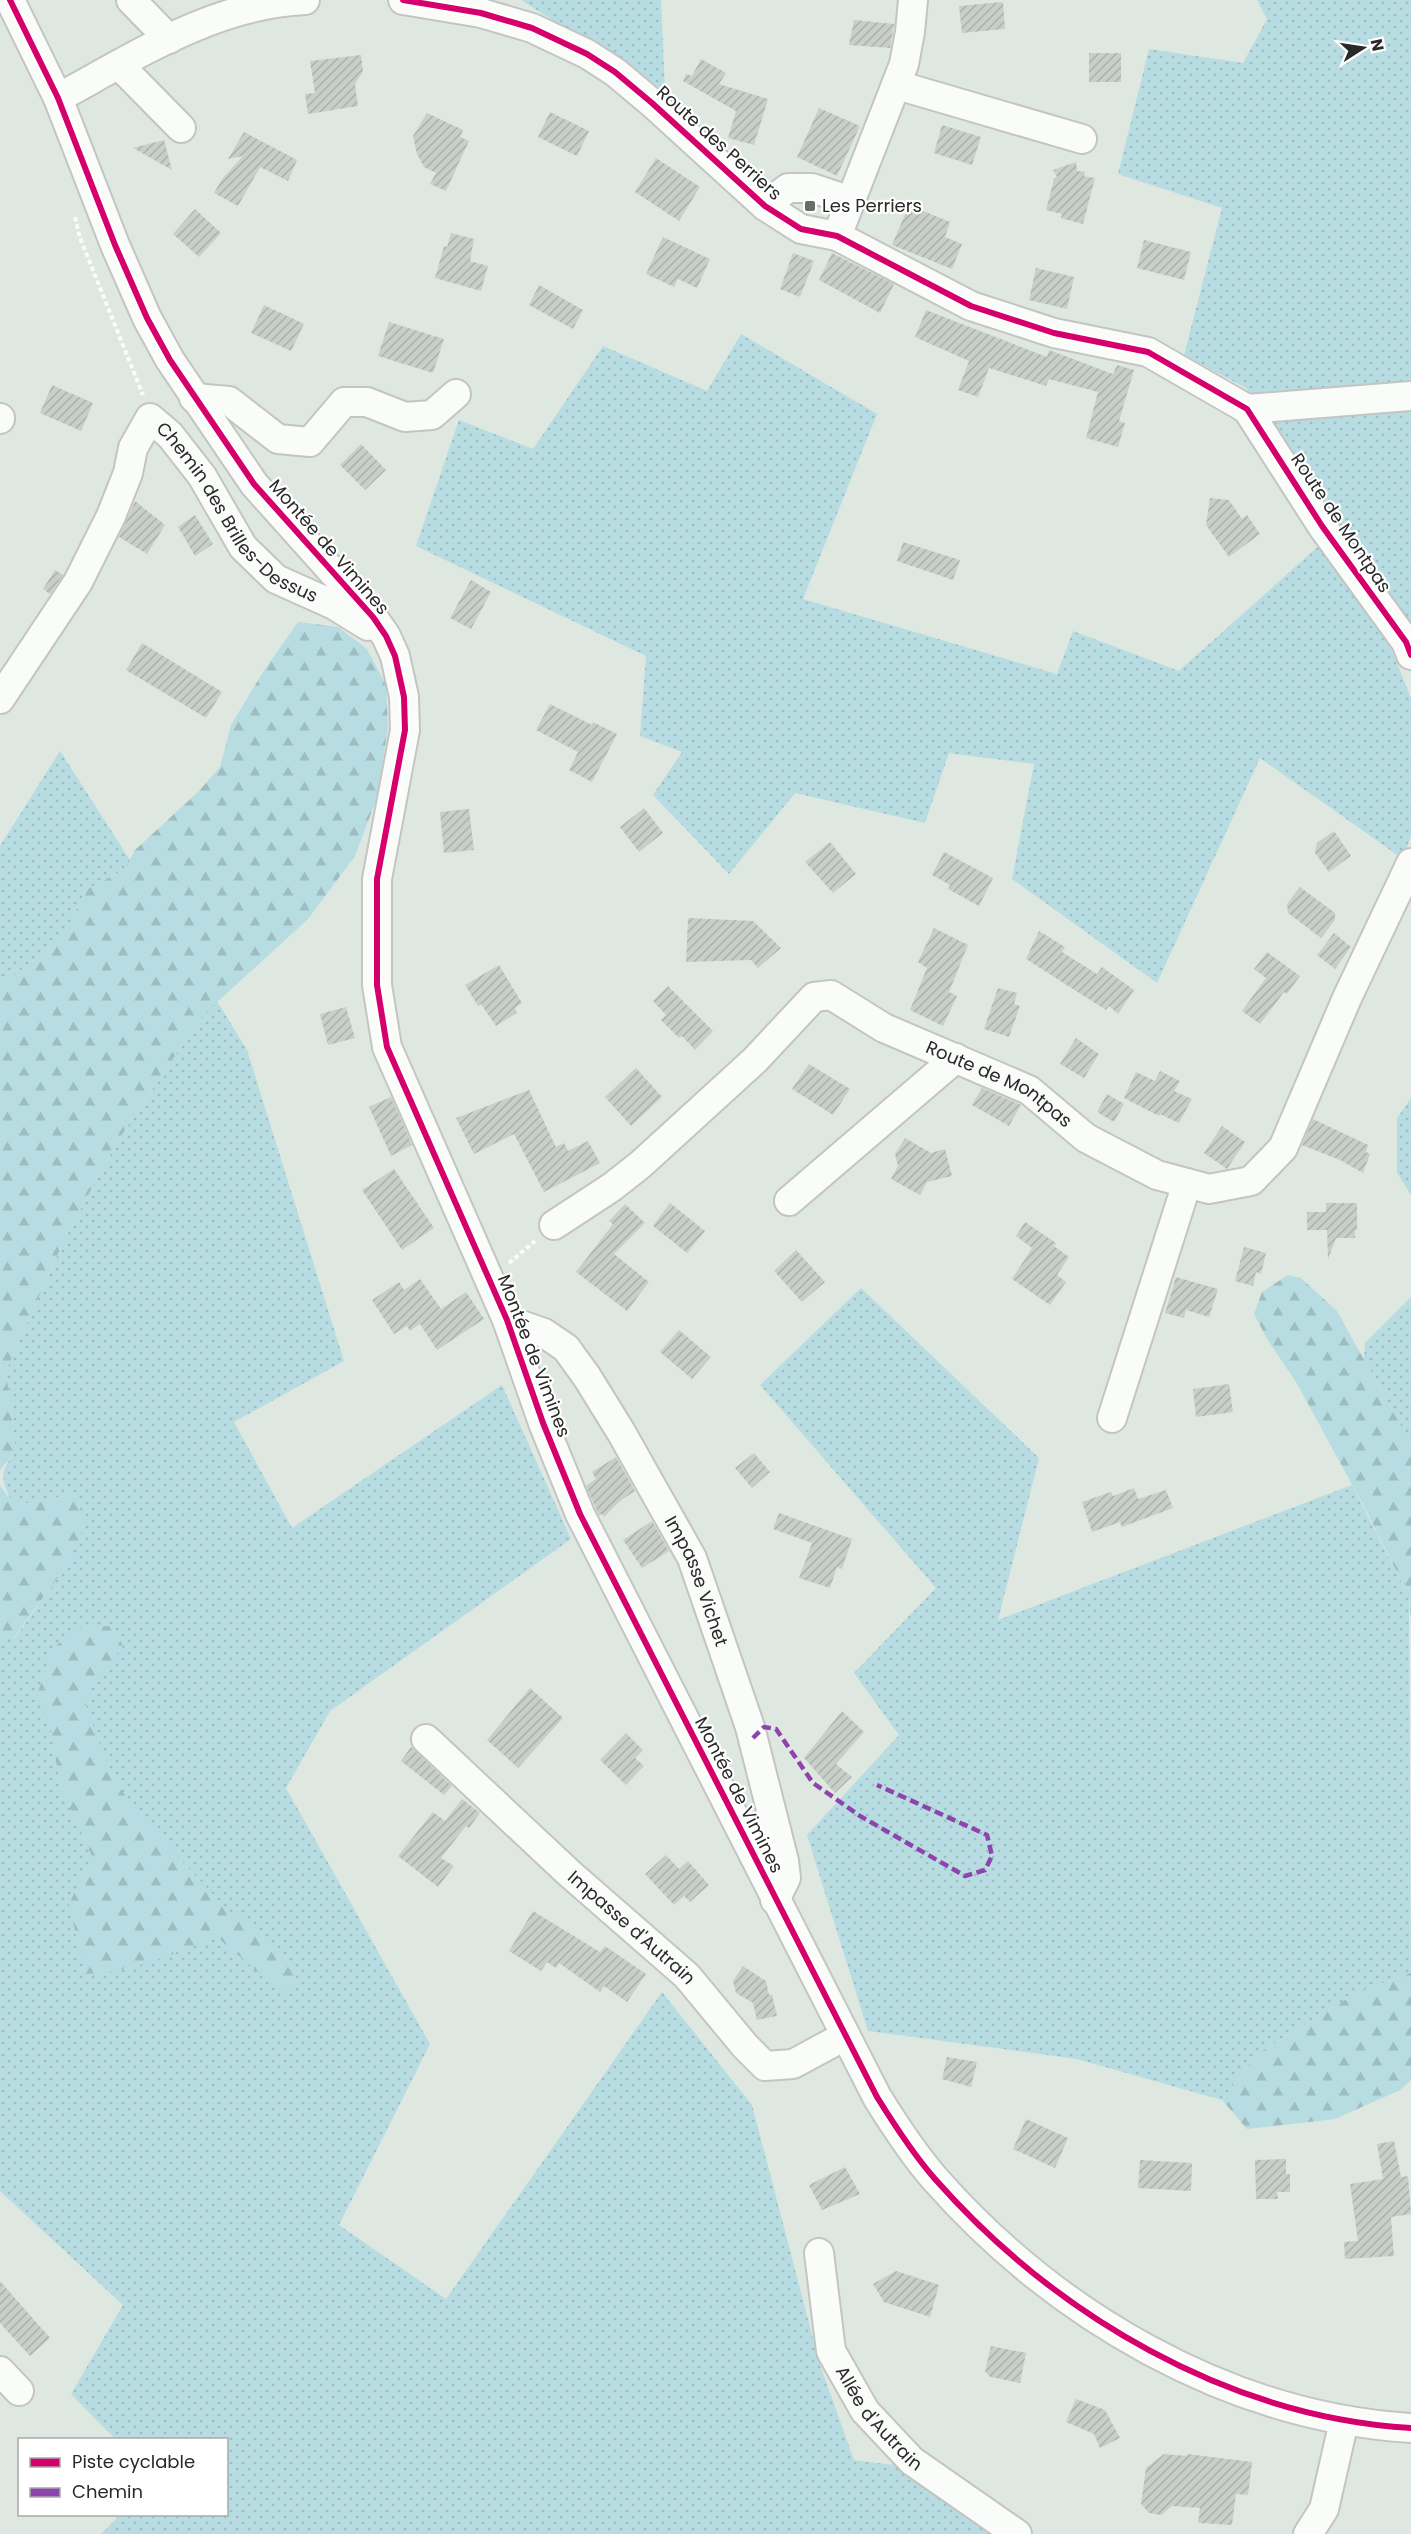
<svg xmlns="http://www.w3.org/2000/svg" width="1411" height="2534" viewBox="0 0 1411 2534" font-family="Poppins,sans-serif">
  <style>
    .grass { fill: url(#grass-dots) }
    .forest { fill: url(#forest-firs) }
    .building { fill: url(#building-hatch) }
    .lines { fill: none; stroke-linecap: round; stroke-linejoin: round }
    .minor-casing { stroke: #c4c5c3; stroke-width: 32 }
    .path { stroke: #fafcfa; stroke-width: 4; stroke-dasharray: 4.5 3; stroke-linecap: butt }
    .minor { stroke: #fafcfa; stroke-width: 28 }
    .quiet { stroke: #8e44ad; stroke-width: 4.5; stroke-dasharray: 9 4.5; stroke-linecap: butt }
    .cycleway-casing { stroke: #fff; stroke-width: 10 }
    .cycleway { stroke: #d6006c; stroke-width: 6 }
    .poi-dot { fill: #696c69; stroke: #fff; stroke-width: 2 }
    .labels { text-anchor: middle; stroke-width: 4.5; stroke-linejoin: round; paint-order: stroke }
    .street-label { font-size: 18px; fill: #292929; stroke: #fff }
    .poi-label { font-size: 18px; fill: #292929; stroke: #fff; text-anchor: start }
  </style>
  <defs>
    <pattern id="grass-dots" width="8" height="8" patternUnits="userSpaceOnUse" patternTransform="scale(1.5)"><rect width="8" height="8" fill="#b7dce1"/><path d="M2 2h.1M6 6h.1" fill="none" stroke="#9dbdc1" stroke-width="1.8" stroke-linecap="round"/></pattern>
    <pattern id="forest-firs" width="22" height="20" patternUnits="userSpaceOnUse" patternTransform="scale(1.5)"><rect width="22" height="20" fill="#b7dce1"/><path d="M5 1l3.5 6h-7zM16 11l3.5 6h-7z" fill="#9dbdc1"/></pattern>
    <pattern id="building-hatch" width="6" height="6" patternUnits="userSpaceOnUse" patternTransform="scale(1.5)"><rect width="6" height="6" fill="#c8cec9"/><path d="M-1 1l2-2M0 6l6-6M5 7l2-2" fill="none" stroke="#acb1ad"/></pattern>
  </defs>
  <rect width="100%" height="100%" fill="#dfe8e0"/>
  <g class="grass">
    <polygon points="521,0 661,0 665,91"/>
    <polygon points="1257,0 1411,0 1411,630 1246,388 1184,355 1222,208 1118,174 1149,49 1243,63 1267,19"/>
    <polygon points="741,334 877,414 803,599 1057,674 1073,631 1179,671 1323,542 1392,651 1411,698 1411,836 1403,859 1260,758 1157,983 1012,879 1034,764 949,753 925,823 795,793 729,874 653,795 682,752 640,736 646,656 416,546 459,420 533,449 603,346 707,391"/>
    <polygon points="60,751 130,860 125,869 86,890 62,939 0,986 0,846"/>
    <path d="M217 1001 247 1050 344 1361 234 1422 292 1528 502 1385 571 1539 330 1711 286 1788 430 2044 339 2225 446 2299 662 1992 752 2105 820 2365 854 2460 902 2466 996 2534H101L120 2515 226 2514V2440L115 2439 71 2394 123 2305 0 2191V1639H14L67 1565 71 1494 31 1504 11 1501C0 1476 0 1472 16 1451L6 1371 64 1240 117 1142 202 1016Z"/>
    <polygon points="1411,1098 1411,1195 1397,1173 1397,1118"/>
    <polygon points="861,1288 1039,1458 998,1620 1352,1485 1409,1597 1411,1973 1358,1992 1257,2054 1222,2100 1077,2059 868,2031 807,1835 899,1735 854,1673 936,1588 760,1385"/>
    <polygon points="1411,1297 1411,1444 1364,1359 1365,1343"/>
  </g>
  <g class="forest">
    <polygon points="298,622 338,627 367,649 386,685 388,728 377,798 355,856 308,919 202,1016 117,1142 64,1240 6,1371 16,1451 0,1470 0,986 62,939 86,890 125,869 135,850 198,792 220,767 231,725 263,672"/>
    <polygon points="1288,1275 1301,1278 1337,1311 1411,1444 1411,1618 1409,1597 1366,1510 1296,1382 1267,1339 1254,1314 1262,1292"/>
    <polygon points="0,1485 11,1501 31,1504 71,1494 87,1521 67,1565 13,1639 0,1639"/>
    <path d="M112 1626 123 1646 93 1684 86 1704 104 1757 131 1807 227 1909 260 1932 296 1976 290 1993 266 1979 217 1937C174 1953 132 1973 85 1974L69 1904 92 1856 61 1789 51 1732 37 1696 52 1648 83 1627Z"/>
    <polygon points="1411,1973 1411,2080 1400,2090 1335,2119 1247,2129 1222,2100 1257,2054 1358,1992"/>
  </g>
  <g class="building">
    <polygon points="1003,2 1005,29 962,33 959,6"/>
    <polygon points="854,20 894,24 890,48 849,45"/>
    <rect x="1089" y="53" width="32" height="29"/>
    <polygon points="361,55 363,71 355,84 358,106 308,114 305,94 315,93 310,61"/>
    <polygon points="701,59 726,73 719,84 768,99 754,145 728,138 736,111 683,81 686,74 692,76"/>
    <polygon points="819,108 860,126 837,176 797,157"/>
    <polygon points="550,112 589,131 577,156 538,137"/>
    <polygon points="427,113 463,130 460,137 469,141 446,191 430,184 436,173 424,167 417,154 413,136"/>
    <polygon points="942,125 981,137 972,165 934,153"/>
    <polygon points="244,132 297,160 288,181 260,167 238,206 214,193 222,179 243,156 228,159"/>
    <polygon points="164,140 172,170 133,148"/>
    <polygon points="656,158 700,187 679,221 635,192"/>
    <polygon points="1076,162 1077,171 1085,172 1084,176 1095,178 1083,224 1061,218 1062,214 1046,210 1054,179 1057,177 1053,170"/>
    <polygon points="909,205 950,222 945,237 962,244 952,269 892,245"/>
    <polygon points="195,209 221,233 199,257 173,234"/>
    <polygon points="451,233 474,239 470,261 488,266 481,291 435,278 444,246 447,247"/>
    <polygon points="663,237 710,259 697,288 678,279 674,287 646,274"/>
    <polygon points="1144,240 1191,252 1184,280 1137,268"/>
    <polygon points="793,253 814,261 800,297 780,289"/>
    <polygon points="832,253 894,284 880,313 819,280"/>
    <polygon points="1036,268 1074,277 1067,309 1029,300"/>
    <polygon points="539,285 583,310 573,329 529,305"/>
    <polygon points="264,305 304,324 291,351 251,333"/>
    <polygon points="926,310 1047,357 1049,350 1113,374 1117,365 1134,370 1119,421 1125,423 1118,447 1086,438 1098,392 1049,379 1046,386 989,368 978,397 958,390 969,361 915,337"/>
    <polygon points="389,322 444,339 433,373 378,356"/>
    <polygon points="52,385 93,403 81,431 40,413"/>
    <polygon points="361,444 386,470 365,490 340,465"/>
    <polygon points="1210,498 1229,500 1242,519 1247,515 1260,534 1229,557 1206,525"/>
    <polygon points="135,501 165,525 147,554 119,537"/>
    <polygon points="195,515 213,544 195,556 178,527"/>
    <polygon points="903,542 960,560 953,580 897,561"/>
    <polygon points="55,570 63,575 50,594 43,589"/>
    <polygon points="471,580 491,592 471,629 450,618"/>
    <polygon points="142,643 222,692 206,718 126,670"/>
    <polygon points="550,704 592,725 593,722 617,734 592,782 569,770 578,752 536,730"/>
    <polygon points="644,808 663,833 639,852 620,827"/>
    <polygon points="469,809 474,850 444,853 440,812"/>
    <polygon points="1334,831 1351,856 1329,872 1315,853 1317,843"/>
    <polygon points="830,842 856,874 833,893 805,862"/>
    <polygon points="944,852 993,878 979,906 948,889 950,885 932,875"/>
    <polygon points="1300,887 1335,913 1335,920 1321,938 1288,913 1287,904"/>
    <polygon points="688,918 753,921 781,948 758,968 751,960 686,962"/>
    <polygon points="934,928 968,945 949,992 957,996 943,1026 910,1010 927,968 918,962"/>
    <polygon points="1039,931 1065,947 1062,952 1097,974 1102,967 1134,990 1118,1014 1109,1006 1106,1010 1026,959"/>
    <polygon points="1334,933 1351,947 1335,969 1317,955"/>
    <polygon points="1267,952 1300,976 1287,994 1284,992 1260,1024 1242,1011 1266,978 1254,969"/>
    <polygon points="499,965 522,1003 515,1008 517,1013 496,1026 481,1004 478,1006 465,985"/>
    <polygon points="668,986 713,1031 695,1050 682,1036 679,1038 661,1020 666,1015 653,1001"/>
    <polygon points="998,988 1017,993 1014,1004 1020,1006 1009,1037 984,1029"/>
    <polygon points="346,1007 355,1038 328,1045 320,1014"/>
    <polygon points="1076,1038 1099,1054 1084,1078 1060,1064"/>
    <polygon points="809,1064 850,1089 833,1115 792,1089"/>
    <polygon points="636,1068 662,1097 631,1126 605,1097"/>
    <polygon points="1160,1071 1180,1081 1174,1091 1192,1099 1179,1123 1160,1114 1159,1116 1124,1098 1136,1072 1155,1081"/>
    <polygon points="982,1088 1021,1105 1009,1126 972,1105"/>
    <polygon points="529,1090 556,1147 564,1143 568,1151 588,1141 600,1163 544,1192 514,1134 474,1154 456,1118"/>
    <polygon points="1107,1094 1124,1104 1114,1122 1097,1112"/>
    <polygon points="391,1097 412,1145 391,1156 369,1107"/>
    <polygon points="1313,1119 1368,1145 1366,1152 1370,1154 1363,1173 1340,1160 1302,1145"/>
    <polygon points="1222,1126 1245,1142 1227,1169 1204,1153"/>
    <polygon points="905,1138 931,1153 945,1149 952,1176 927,1182 920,1195 891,1179 898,1166 895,1154"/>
    <polygon points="394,1169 434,1228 402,1250 362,1190"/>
    <polygon points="670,1203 705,1231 687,1253 653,1226"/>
    <polygon points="1326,1203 1357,1203 1357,1230 1355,1230 1355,1238 1336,1238 1328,1259 1327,1230 1307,1230 1307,1212 1326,1212"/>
    <polygon points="625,1204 645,1223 614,1254 649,1282 627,1311 576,1272 613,1224 609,1221"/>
    <polygon points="1025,1222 1056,1243 1054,1246 1069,1257 1057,1275 1066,1282 1050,1305 1012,1279 1032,1248 1016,1236"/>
    <polygon points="1244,1247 1266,1253 1261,1274 1256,1272 1253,1286 1235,1281"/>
    <polygon points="796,1250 825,1282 802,1302 774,1271"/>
    <polygon points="1176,1277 1218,1289 1209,1317 1186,1310 1184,1318 1165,1313"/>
    <polygon points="420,1279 441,1309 466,1292 484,1319 437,1350 420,1324 410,1331 407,1326 394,1334 372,1300 399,1282 404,1290"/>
    <polygon points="679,1330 711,1357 692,1379 660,1352"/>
    <polygon points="1229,1384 1233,1412 1196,1417 1193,1389"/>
    <polygon points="754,1453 770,1472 752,1488 735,1468"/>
    <polygon points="616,1457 635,1491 620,1501 604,1517 602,1514 599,1515 586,1486 596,1479 592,1472"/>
    <polygon points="1134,1488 1138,1499 1166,1490 1173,1508 1122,1527 1120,1522 1092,1532 1082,1502 1111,1492 1113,1496"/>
    <polygon points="779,1513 852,1539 842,1569 837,1567 830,1588 799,1578 812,1543 773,1529"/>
    <polygon points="652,1521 669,1551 642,1568 623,1540"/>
    <polygon points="530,1688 563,1718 518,1768 487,1740"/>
    <polygon points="842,1711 864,1732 836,1764 852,1777 835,1793 804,1758"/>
    <polygon points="626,1733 643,1750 635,1758 644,1766 626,1785 600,1760"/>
    <polygon points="411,1747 452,1786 444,1795 401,1761"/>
    <polygon points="462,1799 480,1813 469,1828 466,1826 441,1858 454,1866 438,1887 398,1856 433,1812 445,1821"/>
    <polygon points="666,1855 679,1869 688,1861 709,1885 690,1902 684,1896 674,1905 645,1874"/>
    <polygon points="533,1911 600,1952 605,1946 646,1974 627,2002 604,1986 600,1992 559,1963 556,1968 547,1962 541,1971 509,1951"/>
    <polygon points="743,1966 766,1981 769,1995 772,1995 777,2016 757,2020 753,2003 736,1993 733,1981"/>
    <polygon points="947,2057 977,2062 971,2087 942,2079"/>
    <polygon points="1026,2119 1068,2138 1055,2168 1013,2149"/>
    <polygon points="1394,2141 1401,2177 1408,2176 1411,2214 1391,2217 1394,2256 1345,2259 1344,2242 1358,2241 1350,2184 1383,2179 1377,2144"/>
    <polygon points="1286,2159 1286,2174 1290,2174 1290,2192 1277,2192 1278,2199 1256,2199 1255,2160"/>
    <polygon points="1140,2160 1192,2163 1191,2191 1138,2188"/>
    <polygon points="845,2167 860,2194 822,2210 809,2185"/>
    <polygon points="896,2271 939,2285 930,2317 884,2302 873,2284"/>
    <polygon points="0,2281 50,2338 30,2356 0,2323"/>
    <polygon points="991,2346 1026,2353 1020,2383 990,2377 985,2371"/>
    <polygon points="1076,2399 1105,2410 1120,2438 1100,2448 1094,2434 1066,2422"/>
    <polygon points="1164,2454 1187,2456 1187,2454 1252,2462 1248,2495 1236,2494 1232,2525 1198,2523 1200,2508 1172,2506 1161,2515 1149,2513 1141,2504 1146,2468"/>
  </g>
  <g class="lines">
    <g class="minor-casing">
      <g id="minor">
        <path d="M10 0 58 98 115 245 147 318 170 360 254 484 373 617 386 636 395 656 404 697 405 730 377 879V985L387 1047 507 1320 543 1423 580 1514 877 2097C895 2126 913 2154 935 2179 1055 2315 1228 2417 1411 2428"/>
        <polyline points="131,0 169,39"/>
        <polyline points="403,0 481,13 532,28 587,54 615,72 652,103 765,206 801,229 837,236 971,306 1054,333 1148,352 1247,409 1322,526 1406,642 1411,655"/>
        <polyline points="119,65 181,128"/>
        <polyline points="897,85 1082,139"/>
        <path d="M58 98C135 56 215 4 305 0"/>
        <polyline points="765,206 788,188 812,188 851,201"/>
        <polyline points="837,236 904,64 910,32 913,0"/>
        <polyline points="194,398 229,401 278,439 310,442 344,402 367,402 405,417 432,415 456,394"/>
        <polyline points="1247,409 1411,396"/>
        <polyline points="0,419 0,418"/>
        <path id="s1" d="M0 699 78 582 111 516 128 473 133 448 150 418 170 435 202 476 243 547 276 579 334 605 368 626"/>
        <polyline points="789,1201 956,1058"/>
        <path id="s2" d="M554 1225 612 1187 640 1165 755 1060 814 997 831 995 884 1028 1029 1090 1086 1138 1157 1175 1209 1189 1251 1181 1283 1148 1347 998 1411 863"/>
        <path id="s3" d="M507 1320 544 1333 566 1348 587 1377 621 1432 692 1558 750 1727 784 1861 786 1878 775 1900"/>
        <polyline points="1112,1418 1187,1183"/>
        <path id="s4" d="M426 1739 569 1873 687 1976 745 2046 765 2066 793 2064 845 2036"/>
        <path id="s5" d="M819 2253 831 2351 865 2411 912 2461 1017 2534"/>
        <polyline points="0,2371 19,2391"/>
        <polyline points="1308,2534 1324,2509 1344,2421"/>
      </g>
    </g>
    <g class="path">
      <polyline points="75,217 80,238 143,395"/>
      <polyline points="509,1263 535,1241"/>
    </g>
    <use href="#minor" class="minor"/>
    <polyline class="quiet" points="753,1738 764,1727 776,1729 813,1783 860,1816 965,1876 985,1870 992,1856 987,1835 877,1785"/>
    <g class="cycleway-casing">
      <g id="cycleway">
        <path d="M10 0 58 98 115 245 147 318 170 360 254 484 373 617 386 636 395 656 404 697 405 730 377 879V985L387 1047 507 1320 543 1423 580 1514 877 2097C895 2126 913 2154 935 2179 1055 2315 1228 2417 1411 2428"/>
        <polyline points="403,0 481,13 532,28 587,54 615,72 652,103 765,206 801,229 837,236 971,306 1054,333 1148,352 1247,409 1322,526 1406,642 1411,655"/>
      </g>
    </g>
    <use href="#cycleway" class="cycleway"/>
  </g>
  <rect class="poi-dot" x="804" y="200" width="12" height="12" rx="3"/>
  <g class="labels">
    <g class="street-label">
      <text transform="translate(719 143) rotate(42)" y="6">Route des Perriers</text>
      <text dy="6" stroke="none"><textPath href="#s1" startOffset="452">Chemin des Brilles-Dessus</textPath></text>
      <text transform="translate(1341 523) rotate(56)" y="6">Route de Montpas</text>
      <text transform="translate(329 547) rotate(49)" y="6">Montée de Vimines</text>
      <text dy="6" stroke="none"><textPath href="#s2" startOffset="555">Route de Montpas</textPath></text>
      <text transform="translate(534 1356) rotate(69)" y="6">Montée de Vimines</text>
      <text dy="6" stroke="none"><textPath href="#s3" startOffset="334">Impasse Vichet</textPath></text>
      <text transform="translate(739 1795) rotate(63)" y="6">Montée de Vimines</text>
      <text dy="6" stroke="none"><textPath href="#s4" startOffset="279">Impasse d'Autrain</textPath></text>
      <text dy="6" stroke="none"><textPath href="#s5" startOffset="182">Allée d'Autrain</textPath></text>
    </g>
    <g class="poi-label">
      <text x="822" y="212">Les Perriers</text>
    </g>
  </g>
  <rect x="18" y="2438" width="210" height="78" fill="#ffffff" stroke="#a9a9a9" stroke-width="1.5"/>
  <rect x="30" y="2458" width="30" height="9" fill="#d6006c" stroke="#a9a9a9" stroke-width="1.5"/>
  <text x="72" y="2468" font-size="18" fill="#292929">Piste cyclable</text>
  <rect x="30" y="2488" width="30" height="9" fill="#8e44ad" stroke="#a9a9a9" stroke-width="1.5"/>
  <text x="72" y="2498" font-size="18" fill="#292929">Chemin</text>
  <g transform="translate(1363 48) rotate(78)" stroke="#ffffff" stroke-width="4.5" paint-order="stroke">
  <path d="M0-4.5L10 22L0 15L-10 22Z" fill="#292929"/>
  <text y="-9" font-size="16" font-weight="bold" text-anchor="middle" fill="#292929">N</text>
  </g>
</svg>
